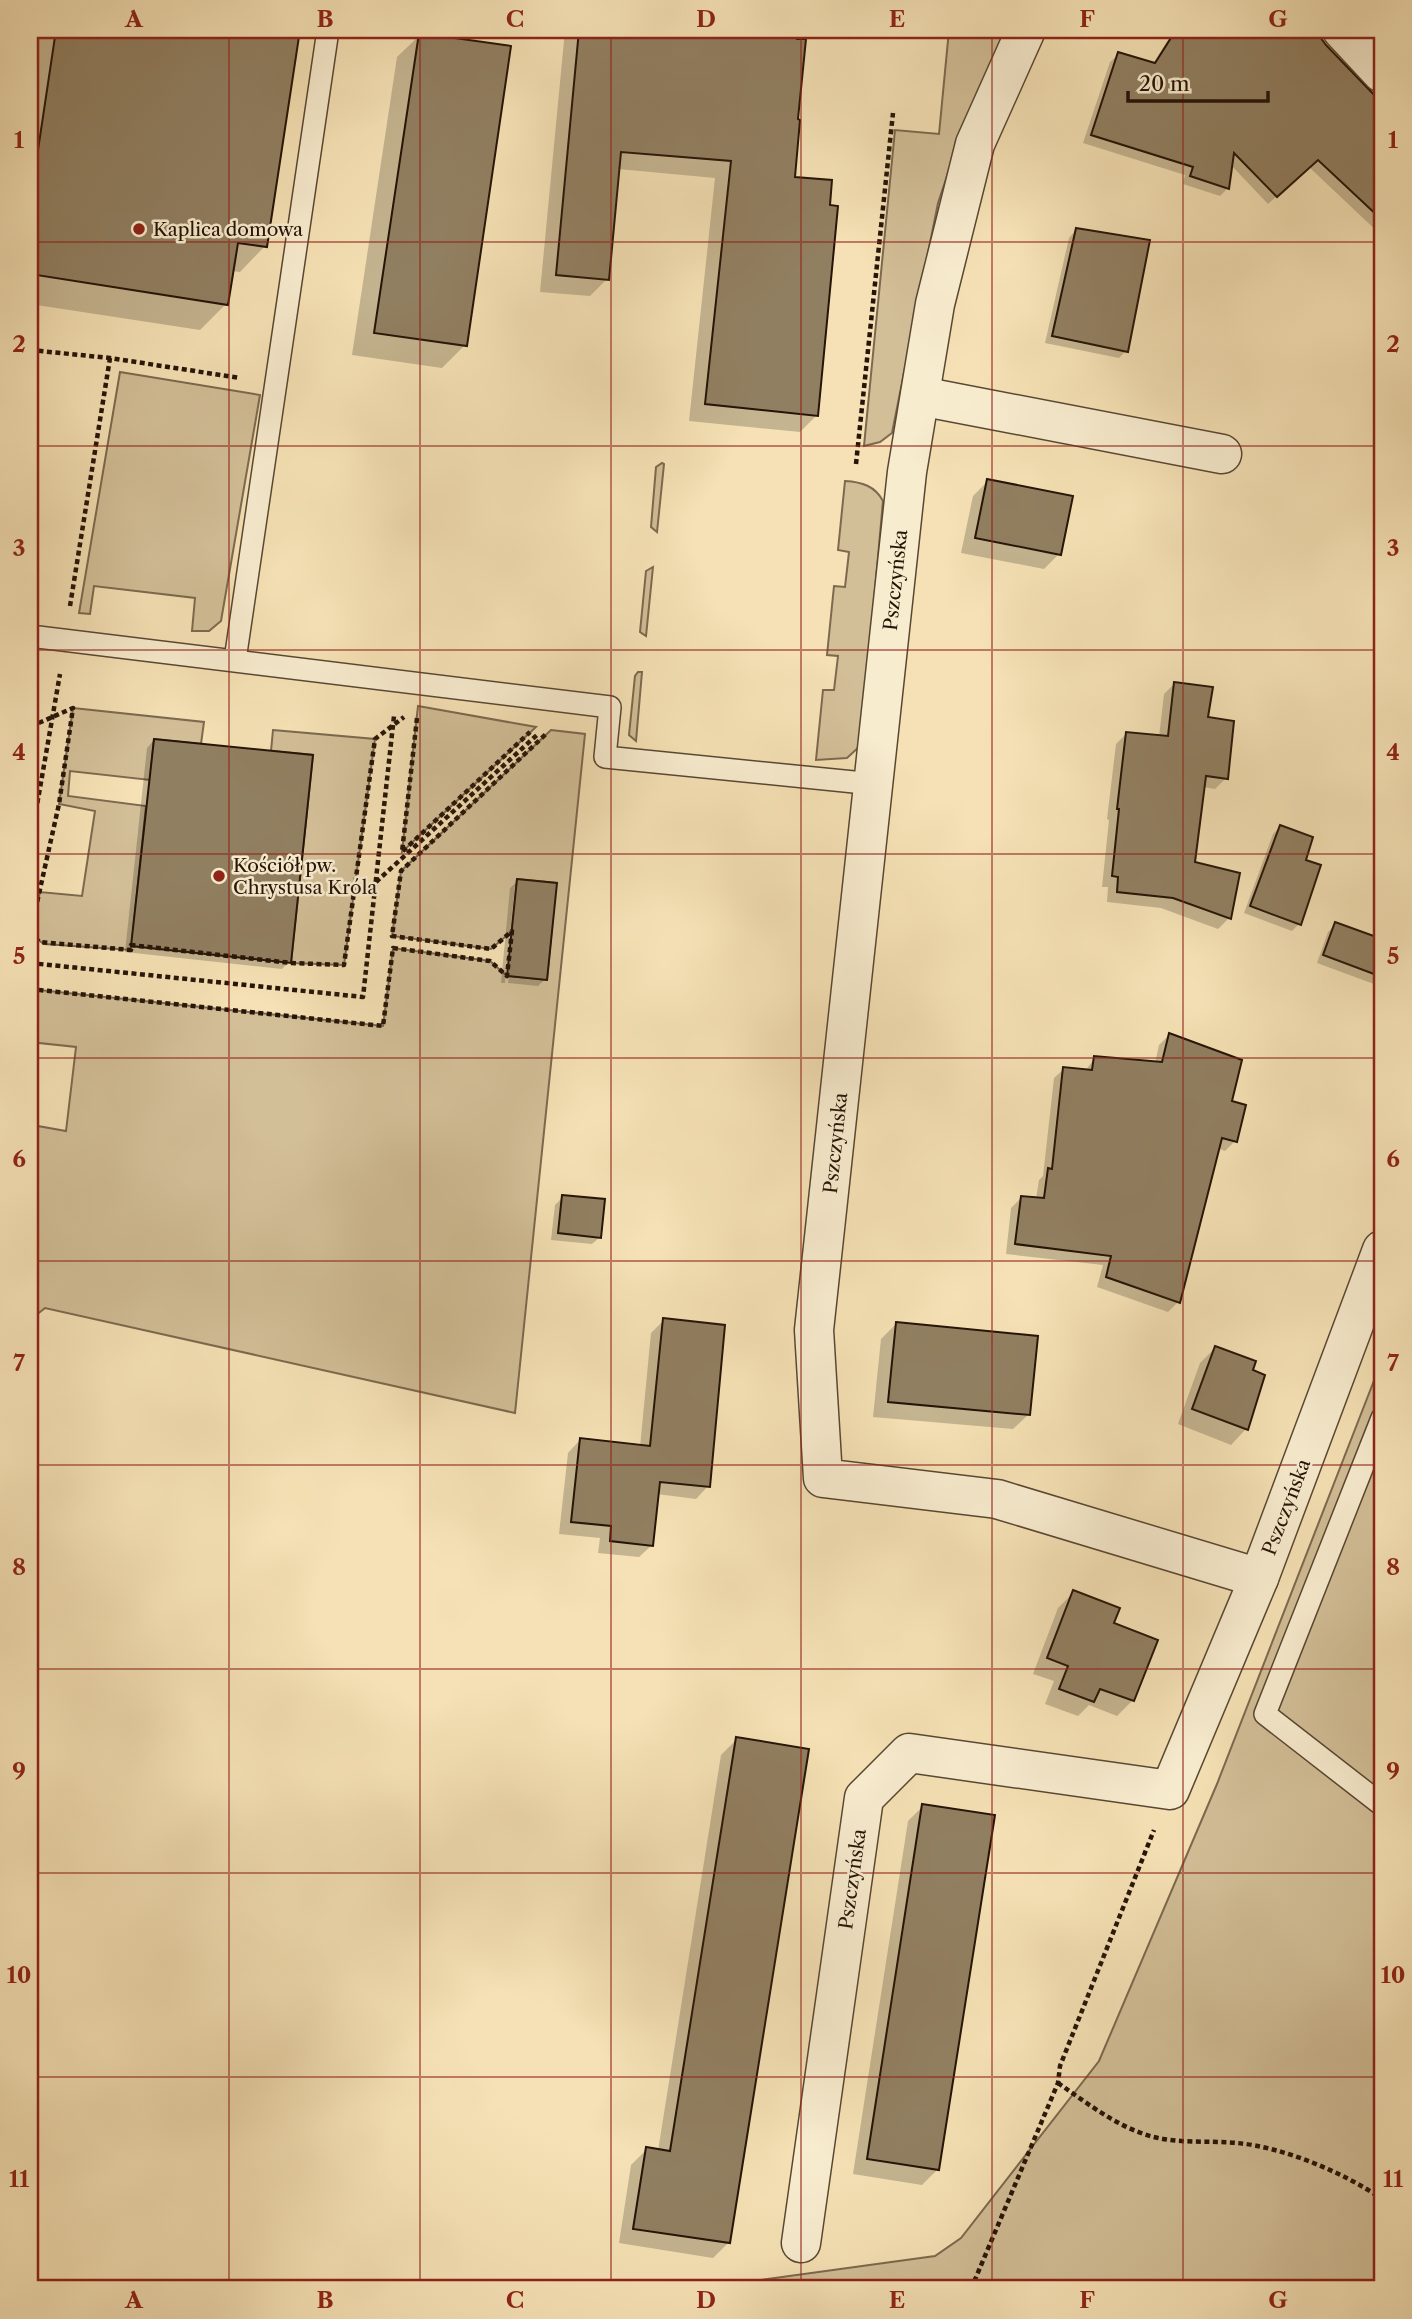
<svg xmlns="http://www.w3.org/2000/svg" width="1412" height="2319" viewBox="0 0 1412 2319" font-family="'Libre Caslon Text',serif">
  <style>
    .green { fill: #d2be97; stroke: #7c694f; stroke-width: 2 }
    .shadow { fill: #0003 }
    .building { fill: #917f61; stroke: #251407; stroke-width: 2 }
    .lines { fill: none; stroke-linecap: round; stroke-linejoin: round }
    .lane-casing { stroke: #594732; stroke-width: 24 }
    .street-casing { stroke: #594732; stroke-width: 41 }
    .path { stroke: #251407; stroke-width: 4.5; stroke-dasharray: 5 3.5; stroke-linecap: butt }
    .lane { stroke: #f8eccf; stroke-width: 21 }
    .street { stroke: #f8eccf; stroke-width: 38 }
    .grid { fill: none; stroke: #8f2418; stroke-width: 2; stroke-opacity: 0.55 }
    .poi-dot { fill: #8f2418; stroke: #f8eccf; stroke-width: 2.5 }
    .labels { text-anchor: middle; stroke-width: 5; stroke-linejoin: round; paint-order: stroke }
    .poi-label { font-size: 19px; fill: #251407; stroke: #f8eccf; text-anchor: start }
    .street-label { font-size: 19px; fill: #251407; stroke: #f8eccf }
    .neatline { fill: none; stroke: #8f2418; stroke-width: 2.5 }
    .grid-label { font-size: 23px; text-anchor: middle; font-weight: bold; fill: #8f2418 }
  </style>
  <rect width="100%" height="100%" fill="#f5e1b5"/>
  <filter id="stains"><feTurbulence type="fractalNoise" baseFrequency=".00286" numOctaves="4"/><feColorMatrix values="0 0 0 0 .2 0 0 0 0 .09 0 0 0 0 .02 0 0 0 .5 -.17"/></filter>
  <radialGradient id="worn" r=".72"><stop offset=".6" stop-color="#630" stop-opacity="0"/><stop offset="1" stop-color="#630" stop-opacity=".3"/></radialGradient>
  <g class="green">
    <polygon points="949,30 998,30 1001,34 1000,44 954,155 938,203 892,433 880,442 864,446 895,130 939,134"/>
    <polygon points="120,372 260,395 221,621 209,631 192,631 195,598 94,586 90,614 79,613"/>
    <polygon points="662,463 664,464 657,532 651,527 656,467"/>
    <path d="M845 481C862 482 875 486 883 501L862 735 860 746 847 758 816 760 823 690H834L838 656 827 655 834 586 845 587 849 552 838 550Z"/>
    <polygon points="653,567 646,636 640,632 646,571"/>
    <polygon points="638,672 642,672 636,741 629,735 635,676"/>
    <polygon points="418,706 536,727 402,852"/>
    <path d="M73 708 204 722 201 744 154 739 150 780 70 771 68 796 146 806 131 950 44 944C23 933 36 910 40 892L82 896 95 811 59 804Z"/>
    <polygon points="273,730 375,739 344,965 291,963 313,755 271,751"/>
    <polygon points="551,730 585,734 515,1413 45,1308 30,1320 30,1138 32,1125 66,1131 76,1047 30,1042 30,989 383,1026 393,948 490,961 507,976 547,980 556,883 517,879 512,931 491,949 392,936 401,871"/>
    <polygon points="1382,1360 1382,2289 695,2289 935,2256 961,2238 1099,2061 1217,1784"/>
  </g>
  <g class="shadow">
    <polygon points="35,30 299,30 265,246 240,272 231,271 226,304 200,330 30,304 30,62"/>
    <polygon points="565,30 796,30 793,178 817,415 800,432 689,421 715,178 618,169 607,279 590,296 540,292"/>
    <polygon points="1174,30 1311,30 1382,108 1382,236 1309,167 1268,204 1231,165 1228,188 1220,196 1183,184 1185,175 1083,143 1110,62 1119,54 1153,64"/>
    <polygon points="420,35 465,345 442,368 352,355 397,57"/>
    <polygon points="1076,230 1126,351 1119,358 1045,343 1069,238"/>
    <polygon points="988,481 1059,554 1044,569 961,553 973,496"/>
    <polygon points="1174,684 1206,718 1226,778 1215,789 1203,787 1193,863 1229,918 1218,929 1161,908 1107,902 1108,887 1102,887 1109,820 1107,819 1116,744 1126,734 1159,737 1164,694"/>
    <polygon points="154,740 289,962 282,969 125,952 147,748"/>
    <polygon points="1280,827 1303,861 1299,924 1292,931 1244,913 1273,834"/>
    <polygon points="518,881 545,979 538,986 508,983 518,886 515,886 505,983 501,983 510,888"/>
    <polygon points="1336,924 1382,941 1382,987 1317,963 1328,932"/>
    <polygon points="1169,1035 1229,1103 1235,1141 1225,1151 1217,1148 1178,1302 1168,1312 1097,1287 1103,1265 1006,1254 1011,1208 1021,1198 1036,1199 1039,1180 1043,1176 1054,1078 1064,1069 1085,1071 1095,1058 1155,1063 1159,1045"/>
    <polygon points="563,1197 600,1237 592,1244 551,1240 555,1205"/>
    <polygon points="664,1320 708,1486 696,1499 657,1494 652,1545 639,1557 598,1553 600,1538 559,1534 568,1453 580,1440 640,1447 651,1333"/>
    <polygon points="896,1324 1029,1414 1013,1429 873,1417 881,1339"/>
    <polygon points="1215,1348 1250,1371 1246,1429 1231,1445 1178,1424 1200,1363"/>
    <polygon points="1073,1593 1112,1624 1133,1700 1117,1716 1089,1705 1078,1716 1045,1704 1054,1681 1033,1674 1058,1608"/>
    <polygon points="737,1739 728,2243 713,2258 619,2243 631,2165 647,2149 658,2151 721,1755"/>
    <polygon points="923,1806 938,2169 922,2185 853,2174 908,1821"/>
  </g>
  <g class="building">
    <polygon points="56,30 300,30 267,247 238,243 228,305 30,274 30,203"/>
    <polygon points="579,30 798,30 797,39 806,39 798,119 800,120 795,177 832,180 830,205 838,206 818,416 705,404 731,161 621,152 609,280 556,275"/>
    <polygon points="1176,30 1315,30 1326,45 1382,103 1382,220 1318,160 1277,197 1234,153 1229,189 1190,176 1193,167 1091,135 1118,52 1155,63"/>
    <polygon points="419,33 511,46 467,346 374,333"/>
    <polygon points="1076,228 1150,240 1128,352 1052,336"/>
    <polygon points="987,479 1073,496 1061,555 975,538"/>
    <polygon points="1174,682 1213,687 1208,717 1234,721 1228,779 1206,776 1195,862 1240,873 1231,919 1173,898 1117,892 1118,877 1112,876 1119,809 1117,809 1126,732 1168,736"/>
    <polygon points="154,739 313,755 291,963 131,946"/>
    <polygon points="1280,825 1313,837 1306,860 1321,865 1301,925 1250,906"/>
    <polygon points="517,879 557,883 547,980 507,976"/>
    <polygon points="1335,922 1382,939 1382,977 1323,955"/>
    <polygon points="1169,1033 1242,1060 1232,1101 1246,1105 1237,1142 1222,1138 1180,1303 1106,1277 1111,1256 1015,1244 1021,1196 1044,1198 1048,1168 1052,1169 1063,1067 1092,1070 1094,1056 1162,1062"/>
    <polygon points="562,1195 605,1199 601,1238 558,1233"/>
    <polygon points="663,1318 725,1325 710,1487 660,1482 653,1546 610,1541 611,1526 571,1522 580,1438 650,1446"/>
    <polygon points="896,1322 1038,1336 1030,1415 888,1402"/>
    <polygon points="1215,1346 1256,1361 1253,1370 1265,1375 1248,1430 1192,1409"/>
    <polygon points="1073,1590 1120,1608 1114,1623 1158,1640 1134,1701 1100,1689 1094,1702 1059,1689 1068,1666 1047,1658"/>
    <polygon points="736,1737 809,1749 730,2243 633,2229 646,2147 670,2151"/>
    <polygon points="922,1804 995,1815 939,2170 867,2159"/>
  </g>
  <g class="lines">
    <g class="lane-casing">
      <g id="lane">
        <polyline points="30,636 610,707 605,757 874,784"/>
        <polyline points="235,660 328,30"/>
        <polyline points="1382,1418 1265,1714 1382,1805"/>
      </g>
    </g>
    <g class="street-casing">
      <g id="street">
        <polyline points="1026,30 975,144 935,304 907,472 814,1330 823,1478 997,1499 1259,1578"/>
        <polyline points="1342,30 1382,73"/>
        <polyline points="920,396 1222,454"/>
        <polyline points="801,2243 864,1798 909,1753 1170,1790 1259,1578 1382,1250"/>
      </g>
    </g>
    <g class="path">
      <polyline points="30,41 32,30"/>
      <polyline points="30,350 110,358 240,378"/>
      <polyline points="856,464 893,113"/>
      <polyline points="70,606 110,358"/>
      <polyline points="417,718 402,852 530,732"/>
      <polyline points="30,745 34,725 73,708 59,804 32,925 35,938 40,942 131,950 131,945 291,963 344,965 375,739 404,717"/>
      <polyline points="30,845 60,674"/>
      <polyline points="376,882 538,734"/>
      <polyline points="30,963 363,997 394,716"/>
      <polyline points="30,989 383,1026 393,948 490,961 507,976 512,931 491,949 392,936 401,871 546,734"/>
      <path d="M1058 2083C1084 2101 1111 2122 1141 2133 1172 2145 1205 2140 1237 2143 1283 2147 1345 2173 1382 2199"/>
      <polyline points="971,2289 1058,2083 1060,2066 1154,1830"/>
    </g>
    <use href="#lane" class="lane"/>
    <use href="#street" class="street"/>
  </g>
  <path class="grid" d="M229 30V2289M420 30V2289M611 30V2289M801 30V2289M992 30V2289M1183 30V2289M30 242H1382M30 446H1382M30 650H1382M30 854H1382M30 1058H1382M30 1261H1382M30 1465H1382M30 1669H1382M30 1873H1382M30 2077H1382"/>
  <g class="poi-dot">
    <circle cx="139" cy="229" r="7"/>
    <circle cx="219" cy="876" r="7"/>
  </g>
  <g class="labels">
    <g class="poi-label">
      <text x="153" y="236">Kaplica domowa</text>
      <text x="233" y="872">Kościół pw.<tspan x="233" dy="22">Chrystusa Króla</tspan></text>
    </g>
    <g class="street-label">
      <text transform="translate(895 580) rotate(-84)" y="7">Pszczyńska</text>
      <text transform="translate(835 1143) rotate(-84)" y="7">Pszczyńska</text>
      <text transform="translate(1286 1507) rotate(-69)" y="7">Pszczyńska</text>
      <text transform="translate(852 1879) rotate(-82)" y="7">Pszczyńska</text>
    </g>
  </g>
  <rect width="1412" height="2319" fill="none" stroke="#f5e1b5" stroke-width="77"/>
  <path d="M1128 91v10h140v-10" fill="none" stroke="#251407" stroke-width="3.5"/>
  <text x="1139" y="91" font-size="21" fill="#251407" stroke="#f8eccf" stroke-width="5" paint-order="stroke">20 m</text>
  <rect x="38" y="38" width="1336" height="2242" class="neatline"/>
  <g class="grid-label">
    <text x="134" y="27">A</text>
    <text x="325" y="27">B</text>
    <text x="515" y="27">C</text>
    <text x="706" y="27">D</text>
    <text x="897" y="27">E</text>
    <text x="1087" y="27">F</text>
    <text x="1278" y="27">G</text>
    <text x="19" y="148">1</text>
    <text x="1393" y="148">1</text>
    <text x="19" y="352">2</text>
    <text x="1393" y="352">2</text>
    <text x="19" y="556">3</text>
    <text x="1393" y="556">3</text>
    <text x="19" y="760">4</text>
    <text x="1393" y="760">4</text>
    <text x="19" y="964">5</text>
    <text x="1393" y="964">5</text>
    <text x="19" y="1167">6</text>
    <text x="1393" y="1167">6</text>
    <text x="19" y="1371">7</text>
    <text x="1393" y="1371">7</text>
    <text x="19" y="1575">8</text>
    <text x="1393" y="1575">8</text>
    <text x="19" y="1779">9</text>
    <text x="1393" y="1779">9</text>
    <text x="19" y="1983">10</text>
    <text x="1393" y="1983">10</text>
    <text x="19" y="2187">11</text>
    <text x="1393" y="2187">11</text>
    <text x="134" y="2308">A</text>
    <text x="325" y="2308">B</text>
    <text x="515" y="2308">C</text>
    <text x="706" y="2308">D</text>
    <text x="897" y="2308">E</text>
    <text x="1087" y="2308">F</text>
    <text x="1278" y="2308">G</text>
  </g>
  <rect width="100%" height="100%" filter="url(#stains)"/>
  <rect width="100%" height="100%" fill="url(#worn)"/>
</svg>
